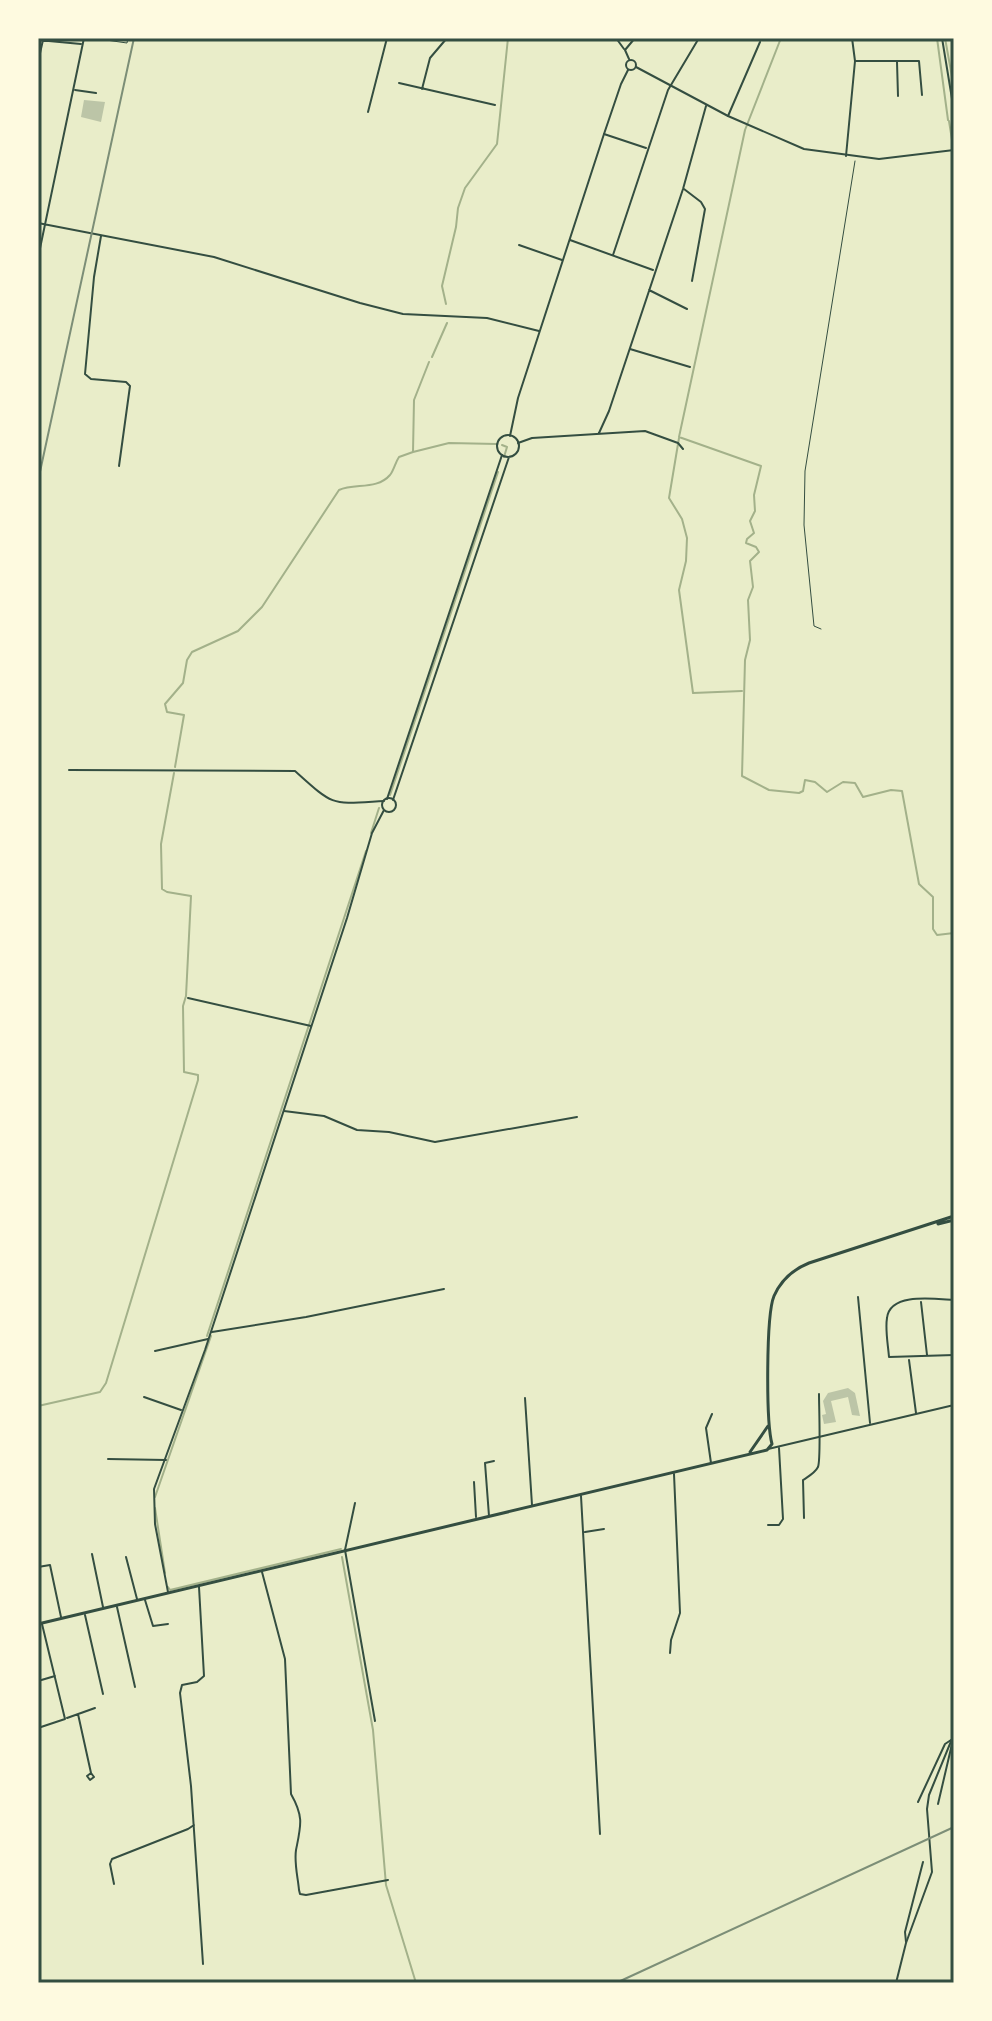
<svg xmlns="http://www.w3.org/2000/svg" width="992" height="2021" viewBox="0 0 992 2021" font-family="'Sofia Sans Condensed',sans-serif">
	<style>
		.lines { fill: none; stroke-linecap: round; stroke-linejoin: round }
		.stream { stroke: #a3b18a; stroke-width: 2 }
		.building { fill: #bcc5a7 }
		.path { stroke: #344e41; stroke-width: 1 }
		.minor { stroke: #344e41; stroke-width: 2 }
		.tertiary { stroke: #344e41; stroke-width: 2 }
		.secondary { stroke: #344e41; stroke-width: 2 }
		.primary { stroke: #344e41; stroke-width: 3 }
		.rail { stroke: #7c8e77; stroke-width: 2 }
		.neatline { fill: none; stroke: #344e41; stroke-width: 3 }
	</style>
	<rect width="100%" height="100%" fill="#e9edc9"/>
	<g class="lines">
		<path class="stream" d="M781,38L745,130L679,437L761,466L754,495L755,511L750,521L754,533L747,539L746,543L756,547L759,552L750,561L753,587L748,600L750,640L745,660L742,776L769,790L799,793L803,791L805,780L815,782L827,792L843,782L855,783L863,797L891,790L902,791L919,884L933,897V929L937,935L954,933
			M937,38L948,120
			M945,38L954,88
			M949,121L953,146
			M446,304L442,286L456,227L458,208L465,188L497,144L508,38
			M432,357L447,323
			M429,362L414,400L413,452L449,443L497,444
			M679,438L669,498L682,519L687,538L686,561L679,590L693,693L742,691
			M502,445L507,447L504,457
			M175,767L184,715L167,712L165,704L183,683L187,660L192,652L238,631L262,607L339,490C355,483 377,490 390,475C394,470 395,463 399,457L413,452
			M390,795L498,472
			M371,833L379,808
			M207,1336L366,851
			M38,1406L100,1392L106,1383L198,1080V1075L184,1072L183,1006L186,996L191,896L167,892L162,889L161,844L174,773
			M155,1497L211,1336
			M155,1508L165,1573
			M342,1557L373,1730L386,1885L416,1983
			M168,1587L170,1590L341,1549"/>
	</g>
	<path class="building" d="M84,100L105,102L101,122L81,117Z
		M848,1388L855,1393L860,1416L852,1415L848,1397L831,1401L836,1422L824,1424L822,1415L826,1414L823,1401L828,1393Z"/>
	<g class="lines">
		<path class="path" d="M92,38L127,43L128,38
			M821,629L814,626L804,525L805,471L855,161"/>
		<path class="minor" d="M38,40L81,44
			M855,61H919L922,95
			M38,62L43,40
			M897,62L898,96
			M399,83L495,105
			M422,89L430,58L447,38
			M75,90L96,93
			M368,112L387,38
			M728,116L760,42
			M604,134L646,148
			M846,156L855,61L852,38
			M684,189L701,202L705,209L692,281
			M101,236L94,277L85,374L91,379L126,382L130,386L119,466
			M570,240L653,270
			M519,245L562,260
			M613,255L668,90L699,38
			M649,290L687,309
			M630,349L690,367
			M599,433L609,411L683,189L706,106
			M518,443L532,438L645,431L678,443L683,449
			M69,770L295,771C335,807 330,804 384,801
			M387,799L502,455
			M188,998L311,1026
			M284,1111L324,1116L357,1130L389,1132L435,1142L577,1117
			M858,1297L870,1423
			M954,1300C935,1299 890,1292 887,1318C885,1330 888,1344 889,1357L954,1355
			M921,1302L927,1355
			M212,1332L306,1317L444,1289
			M155,1351L208,1339
			M909,1360L916,1413
			M144,1397L181,1410
			M525,1398L532,1505
			M108,1459L166,1460
			M711,1463L706,1428L712,1414
			M474,1482L476,1517
			M581,1496L600,1834
			M355,1503L345,1550L375,1721
			M489,1516L485,1463L494,1461
			M804,1518L803,1480C809,1476 815,1473 818,1467C821,1459 819,1407 819,1394
			M768,1525H779L783,1519L779,1448
			M585,1532L604,1529
			M92,1554L103,1607
			M126,1557L137,1599
			M38,1567L50,1565L61,1617
			M262,1572L285,1659L291,1794C304,1817 301,1825 296,1850C294,1863 298,1878 299,1890L300,1894L306,1895L388,1880
			M199,1587L204,1676L197,1682L182,1685L180,1693L191,1786L203,1964
			M145,1600L153,1626L168,1624
			M117,1607L135,1687
			M85,1615L103,1694
			M670,1653L671,1640L680,1613L674,1474
			M38,1681L55,1676
			M78,1714L91,1773
			M67,1718L95,1708
			M38,1728L65,1719L42,1624
			M91,1773L94,1777L90,1780L87,1776Z
			M918,1802L945,1744L951,1740
			M938,1804L952,1744
			M114,1884L110,1864L112,1859L188,1829L194,1825
			M906,1942L905,1932L923,1862"/>
		<path class="tertiary" d="M616,38L624,49
			M942,38L954,111
			M636,67L728,116L804,149L879,159L954,150
			M38,223L214,257L360,303L403,314L487,318L539,331
			M38,258L84,38
			M768,1449L954,1405
			M896,1983L906,1943L932,1872L927,1809L929,1795L954,1734"/>
		<path class="secondary" d="M629,59L625,50L635,38
			M626 65a5 5 0 1 1 10 0a5 5 0 1 1-10 0Z
			M497 446a11 11 0 1 1 22 0a11 11 0 1 1-22 0Z
			M510,436L518,398L604,134L621,84L628,70
			M382 805a7 7 0 1 1 14 0a7 7 0 1 1-14 0Z
			M393,800L509,457
			M168,1592L155,1524L154,1489L205,1350L347,918L372,833L384,810"/>
		<path class="primary" d="M938,1224L954,1220
			M750,1452L768,1426
			M38,1624L767,1450L772,1444C766,1422 766,1315 774,1296C781,1280 794,1269 809,1263L954,1216"/>
		<path class="rail" d="M38,481L134,38
			M616,1983L954,1827"/>
	</g>
	<rect width="992" height="2021" fill="none" stroke="#fefae0" stroke-width="80"/>
	<rect x="40" y="40" width="912" height="1941" class="neatline"/>
</svg>
